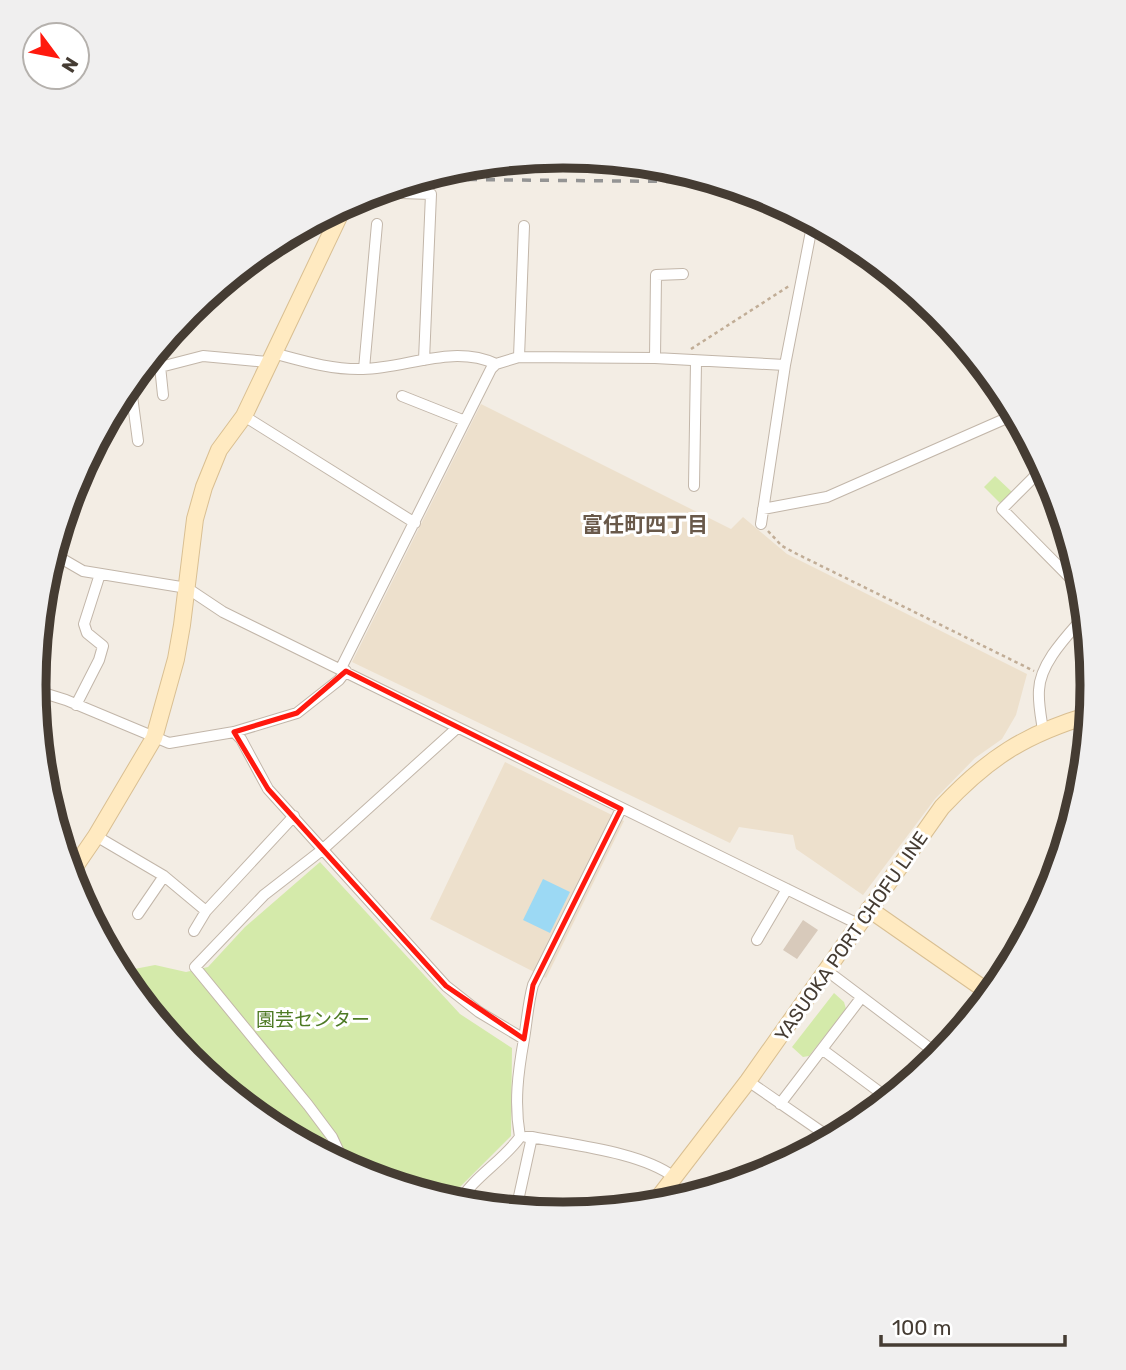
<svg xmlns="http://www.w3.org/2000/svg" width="1126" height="1370" viewBox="0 0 1126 1370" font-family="Rubik,'Noto Sans JP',sans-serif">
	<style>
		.education { fill: #ede0cc }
		.green { fill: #d4eaaa }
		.water { fill: #9cd9f4 }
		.building { fill: #d8cabb }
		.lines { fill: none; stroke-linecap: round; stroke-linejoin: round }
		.street-casing { stroke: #c2b6a9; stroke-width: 12 }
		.secondary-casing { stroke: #d9bf92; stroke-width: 18 }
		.path { stroke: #c1ad96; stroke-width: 2.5; stroke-dasharray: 3.5 3.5; stroke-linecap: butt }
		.street { stroke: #fff; stroke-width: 10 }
		.secondary { stroke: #ffeac1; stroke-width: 16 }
		.rail { stroke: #949494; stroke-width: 3.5; stroke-dasharray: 9 9; stroke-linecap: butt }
		.marked { fill: none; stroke: #ff190e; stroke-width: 5; stroke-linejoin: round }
		.labels { text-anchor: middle; stroke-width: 6; stroke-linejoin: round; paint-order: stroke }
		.street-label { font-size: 19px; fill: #453c33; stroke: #fff }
		.park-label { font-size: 19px; fill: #4d7a24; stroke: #fff }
		.neighbourhood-label { font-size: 21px; font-weight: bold; fill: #69594a; stroke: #fff }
		.rim { fill: none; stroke: #453c33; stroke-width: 9 }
	</style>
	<rect width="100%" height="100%" fill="#f3ede4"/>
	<path class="education" d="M481,404L731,529L743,517L787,554L1027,674L1016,715L1002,739L975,758L935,799L863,895L796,849L793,835L739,827L730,843L352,662Z
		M505,762L624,821L546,978L430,919Z"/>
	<path class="green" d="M995,476L1012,492L1000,503L984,487Z
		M320,862L460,1014L512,1048L511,1136L460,1187L451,1202L360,1174L268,1125L188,1059L119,972L155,965L186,972L208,967L245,927Z
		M834,993L844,1002L846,1009L809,1056L803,1057L792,1047Z"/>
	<path class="water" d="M543,879L570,892L550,933L523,920Z"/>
	<path class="building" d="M803,920L818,930L797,959L783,950Z"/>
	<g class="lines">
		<defs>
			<path id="street" d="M371,192L431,194L424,360
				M273,353C303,361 332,370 363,369C407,368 453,344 496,364
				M519,357L524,226
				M655,358L656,275L683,274
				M160,366L163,395
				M364,369L377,224
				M137,373L203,356L268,362
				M130,381L138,441
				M402,396L465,421
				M244,416L415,523
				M1053,484L1040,471L1002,509L1084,592
				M694,486L696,362
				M763,509L827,497L1016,414
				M761,524L785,365L813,221
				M52,553L83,571L187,588L223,612L858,924
				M341,668L491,369L496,364L519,357L655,358L785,365
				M34,690L66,700L169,743L234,732L297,713L339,680L346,671
				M76,705L99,660L103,646L87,633L84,624L100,574
				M1043,730C1041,717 1038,703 1039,690C1040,662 1069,634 1086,614
				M234,732L241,739L268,789L446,986L479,1012L524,1039
				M96,836L164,876L206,911
				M138,914L164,876
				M194,931L206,911L294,816
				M757,940L787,889
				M826,970L940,1056
				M823,1050L889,1099
				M748,1081L832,1139
				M780,1104L861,998
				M532,1137C572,1145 641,1152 674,1177
				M346,1167L332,1137L308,1105L195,967L264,895L322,850L457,728
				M458,1204C473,1177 502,1162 520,1137C514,1103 518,1072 524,1039C527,1021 528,1003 533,985L621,809
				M516,1210L532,1137H526"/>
			<path id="secondary" d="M70,874L96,836L154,738L176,659L182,625L195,519L204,487L219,450L244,416L345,204
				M869,909L991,994
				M652,1206L748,1081L942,807C988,758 1025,734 1090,715"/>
		</defs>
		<use href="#street" class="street-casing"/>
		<use href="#secondary" class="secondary-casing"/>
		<path class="path" d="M691,349L789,286
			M768,531L782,546L797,554L1034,671"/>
		<use href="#street" class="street"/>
		<use href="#secondary" class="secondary"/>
		<path class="rail" d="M414,179L722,182"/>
	</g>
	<path class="marked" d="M346,671L621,809L533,985L524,1039L446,986L268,789L234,732L297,713Z"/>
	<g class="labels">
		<g class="street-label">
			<text transform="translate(851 936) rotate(-55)" y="7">YASUOKA PORT CHOFU LINE</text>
		</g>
		<g class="park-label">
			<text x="313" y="1026">園芸センター</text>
		</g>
		<g class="neighbourhood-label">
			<text x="645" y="532">富任町四丁目</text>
		</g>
	</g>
	<path d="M0 0H1126V1370H0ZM46 685a517 517 0 1 1 1034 0a517 517 0 1 1-1034 0Z" fill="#f0efef" fill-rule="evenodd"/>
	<path class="rim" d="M46 685a517 517 0 1 1 1034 0a517 517 0 1 1-1034 0Z"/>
	<g transform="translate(56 56) rotate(122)"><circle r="33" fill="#ffffff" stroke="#b5b1ad" stroke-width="2"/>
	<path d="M0-5L12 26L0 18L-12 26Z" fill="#ff190e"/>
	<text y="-10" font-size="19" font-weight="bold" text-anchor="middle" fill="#453c33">N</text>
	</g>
	<path d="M881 1335v10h184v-10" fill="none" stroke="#453c33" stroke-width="3.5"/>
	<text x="892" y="1335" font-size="21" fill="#453c33" stroke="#ffffff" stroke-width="5" paint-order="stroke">100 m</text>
</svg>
